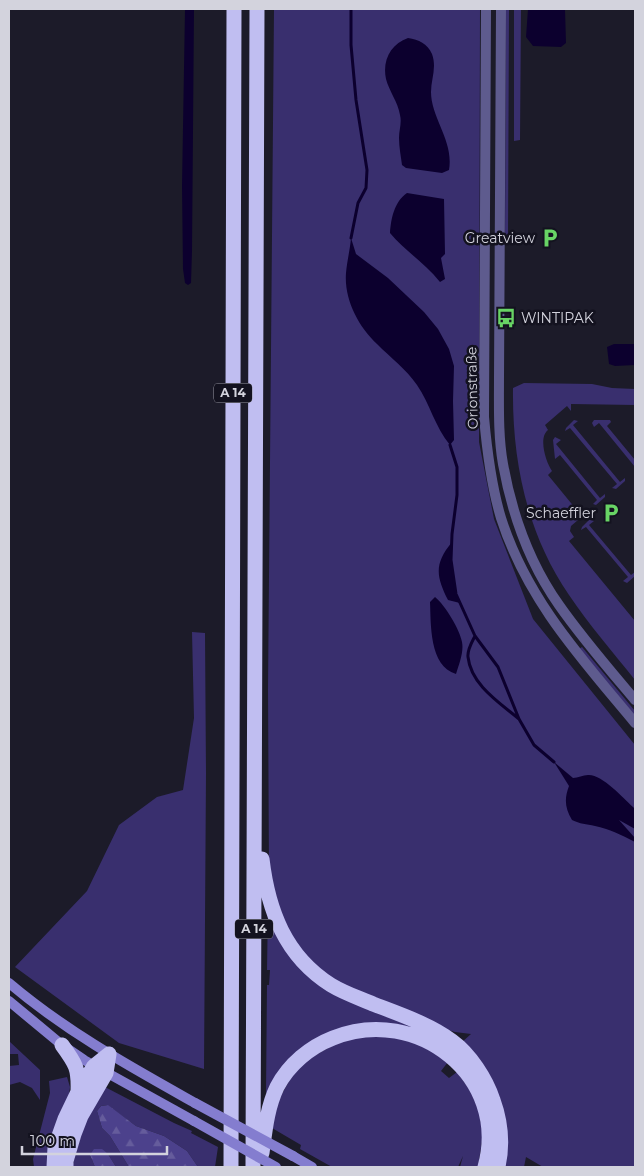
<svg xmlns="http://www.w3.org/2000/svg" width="644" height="1176" viewBox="0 0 644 1176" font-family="Montserrat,sans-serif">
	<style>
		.green { fill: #392f6e }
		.forest { fill: url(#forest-firs) }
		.water { fill: #0c002e }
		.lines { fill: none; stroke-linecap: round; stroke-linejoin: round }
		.stream { stroke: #0c002e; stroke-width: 3 }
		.tertiary { stroke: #5e5b8e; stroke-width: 10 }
		.secondary { stroke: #847dcf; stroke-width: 10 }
		.motorway { stroke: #c0bef1; stroke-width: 15 }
		.secondary-bridge { stroke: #847dcf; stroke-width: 10 }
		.labels { text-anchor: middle; stroke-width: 5; stroke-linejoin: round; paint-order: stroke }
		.shield { fill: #13121f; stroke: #9999a4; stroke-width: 1 }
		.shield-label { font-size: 12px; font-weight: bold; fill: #d3d3dd }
		.poi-label { font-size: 14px; fill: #d3d3dd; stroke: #13121f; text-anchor: end }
		.street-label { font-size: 14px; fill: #d3d3dd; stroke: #13121f }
	</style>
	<defs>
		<pattern id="forest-firs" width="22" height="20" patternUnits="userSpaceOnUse" patternTransform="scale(1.25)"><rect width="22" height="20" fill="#4c418c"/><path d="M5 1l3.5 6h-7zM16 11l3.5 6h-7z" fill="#655c9c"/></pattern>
	</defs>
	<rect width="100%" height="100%" fill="#1c1b29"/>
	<path class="green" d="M274,9H480L479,442L494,519L533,619L635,745V1167H543L526,1157L524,1167H500L461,1043L471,1034L455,1032L438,1027L336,981L314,966L283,926L269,872L268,689Z
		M506,9H509L508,236L507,241L505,237Z
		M514,9H521L520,140L514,141Z
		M524,383L592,384L612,388L635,389V405L571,404V411L567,406L545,425L548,430C538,438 546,462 552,471L548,475L580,514L585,510L586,511L585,514L571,526L570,531L574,537L569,541L635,621V680C613,652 589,625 569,595C527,534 512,461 513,388Z
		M574,420L578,421L573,425L620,482L625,478V481L616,489L612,488L617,484L570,428L565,431L566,428Z
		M594,420H610L611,422L607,426L635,460V467L599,423L594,427L592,423Z
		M555,437L561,440L556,444L600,498L605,494V497L596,505L593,504L597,500L560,455L555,459L553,440Z
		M590,519L594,521L589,525L631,575L635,572V576L627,583L623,581L628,577L586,527L581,530L582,527Z
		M192,632L205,633L206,773L204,1069L119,1043L15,967L87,891L119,825L157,797L183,790L194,718Z
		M582,647L635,711V717L579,649Z
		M268,907L298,960L419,1028L416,1030L349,1027L266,1093L267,985H269L270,970H267Z
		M353,1034L412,1039L448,1062L441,1071L449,1078L457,1072L477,1100L483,1135L478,1167H460L463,1156L458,1167H332L300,1149L301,1145L272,1128L273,1110L298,1065Z
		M9,1041L40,1070V1100L32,1088L20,1082L9,1085V1066L19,1065L18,1054H9Z
		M67,1077L70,1087L69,1095L50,1167H34L33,1159L50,1093L49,1081Z
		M105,1087L174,1123L192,1131L191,1133L218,1147L215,1167H198L187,1151L164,1136L136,1126L107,1105L101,1106L97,1111L102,1128L110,1136L129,1167H116L108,1154L90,1155L95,1167H72L86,1118Z"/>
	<path class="forest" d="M108,1105L136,1126L164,1136L187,1151L198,1167H129L110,1136L102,1128L97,1111L101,1106Z
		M94,1149H102L108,1154L116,1167H95L90,1155Z"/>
	<path class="water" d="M185,9H194L192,251L191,283L188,285L185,283L183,269L182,186Z
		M528,9H565L566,43L561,47L533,46L526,37Z
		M408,38C419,40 427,43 432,54C437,68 431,79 431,92C431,118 454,141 449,170L442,173L406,168L402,165C401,157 399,147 399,138C399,130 402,123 400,115C398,102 389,91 386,79C382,60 391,44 408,38Z
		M407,193L444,199L445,254L441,258L445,279L440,282C425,263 405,251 390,233C391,219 394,202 407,193Z
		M351,238L356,254L388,278L424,312L438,329L449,349L454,366L453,401L454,440L450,445C435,427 430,404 417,385C406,369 391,358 377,344C358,326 344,299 346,273C347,261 350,250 351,238Z
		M614,344H635V365L615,366L609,364L607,347Z
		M452,542C451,562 452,584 460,603L448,600C436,576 434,564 452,542Z
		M435,597C445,605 460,630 462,642C464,652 459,664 456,674C429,666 431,624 430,602Z
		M554,762L573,778C578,778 583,775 588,775C602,774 623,798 633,807L635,809V829L619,820L635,838V842C622,835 609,829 595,826C586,824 580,824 572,820C565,808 564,799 569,786Z"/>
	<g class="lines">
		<path class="stream" d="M351,238L358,203L366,188L367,170L356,100L351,45V9
			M450,445L457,467V495L452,534L451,560L456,594L475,636L498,667L519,719L534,745L554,762
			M475,636C472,642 467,650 468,657C471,685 500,703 519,719"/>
		<path class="tertiary" d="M486,9L484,417C487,451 491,485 501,518C527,600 582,659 635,723
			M501,9L499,377C499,406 498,436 503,464C512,514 530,564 559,605C582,638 609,669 635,700"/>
		<path class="secondary" d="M9,983C67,1032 129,1066 195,1103
			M9,1001L62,1045L84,1060L194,1121
			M293,1156L312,1167"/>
		<path class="motorway" d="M262,859C268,910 285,956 331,985C344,993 359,998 373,1004C399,1014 429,1024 452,1041C470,1054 486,1079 493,1100C501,1122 503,1144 498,1167
			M62,1045C76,1064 79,1069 78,1092
			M262,1153C265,1131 267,1108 277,1087C289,1064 310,1047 333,1038C417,1004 510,1077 485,1167
			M54,1167L55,1147L65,1119L77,1094L94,1066L109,1054
			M66,1167V1161L74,1134L81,1116L106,1073L109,1054
			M231,1167L234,9
			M253,1167L257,9"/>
		<path class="secondary-bridge" d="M195,1103L293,1156
			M194,1121L276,1167"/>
	</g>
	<defs>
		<symbol id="parking-bare" viewBox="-9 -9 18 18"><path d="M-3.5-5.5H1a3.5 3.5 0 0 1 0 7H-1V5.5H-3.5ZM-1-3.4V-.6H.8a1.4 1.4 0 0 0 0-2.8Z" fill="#68d465" stroke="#13121f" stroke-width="2.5" paint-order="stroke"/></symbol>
		<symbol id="bus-bare" viewBox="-9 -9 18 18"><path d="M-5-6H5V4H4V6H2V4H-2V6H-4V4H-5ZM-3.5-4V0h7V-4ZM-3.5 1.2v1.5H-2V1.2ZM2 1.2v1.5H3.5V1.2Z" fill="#68d465" stroke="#13121f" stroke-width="2.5" paint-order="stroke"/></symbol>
	</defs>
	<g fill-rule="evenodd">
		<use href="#parking-bare" x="536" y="224" width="28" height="28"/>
		<use href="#bus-bare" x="492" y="304" width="28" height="28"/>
		<use href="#parking-bare" x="597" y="499" width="28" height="28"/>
	</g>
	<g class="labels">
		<g class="shield">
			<rect x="214" y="383.5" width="38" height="19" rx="4"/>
			<rect x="235" y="919.5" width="38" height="19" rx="4"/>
		</g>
		<g class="shield-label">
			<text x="233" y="397">A 14</text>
			<text x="254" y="933">A 14</text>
		</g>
		<g class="poi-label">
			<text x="535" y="243">Greatview</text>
			<text x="521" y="323" text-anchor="start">WINTIPAK</text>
			<text x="596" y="518">Schaeffler</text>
		</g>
		<g class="street-label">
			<text transform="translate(472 388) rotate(-91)" y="5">Orionstraße</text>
		</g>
	</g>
	<rect width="644" height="1176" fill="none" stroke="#d3d3dd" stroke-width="20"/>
	<path d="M22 1146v8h145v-8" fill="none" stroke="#d3d3dd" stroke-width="2.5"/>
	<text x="30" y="1146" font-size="15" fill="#d3d3dd" stroke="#13121f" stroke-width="4" paint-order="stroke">100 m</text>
</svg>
